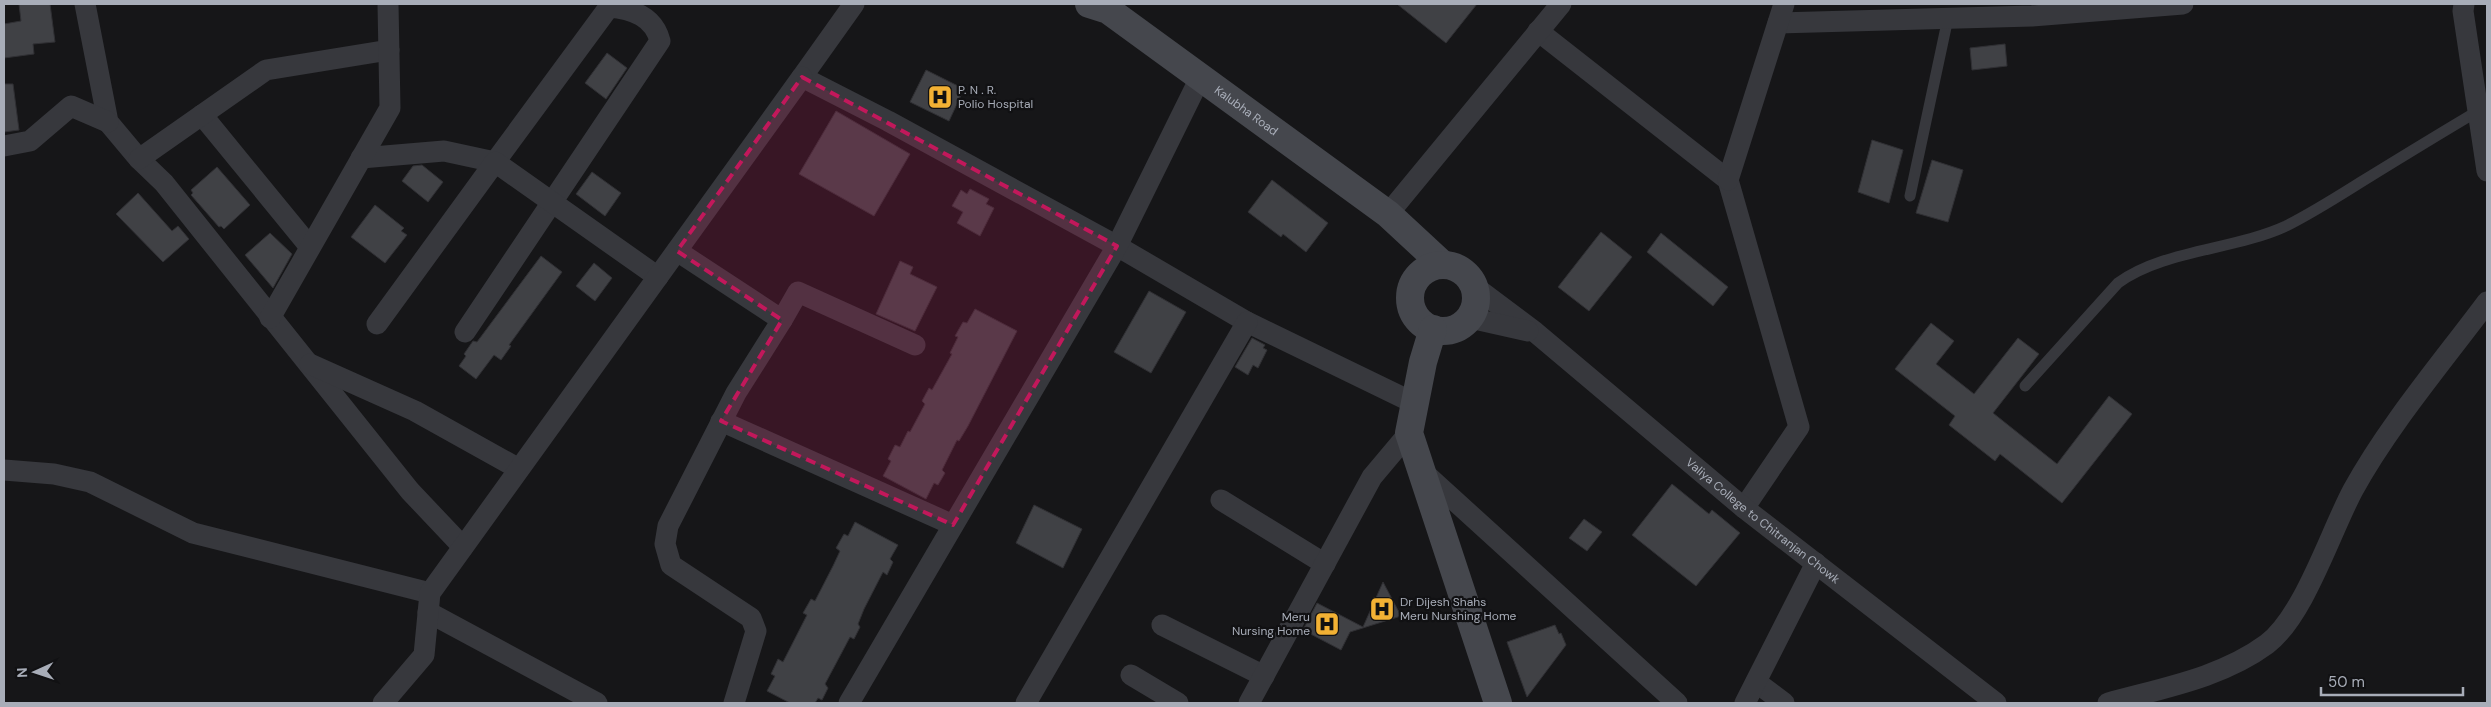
<svg xmlns="http://www.w3.org/2000/svg" width="2491" height="707" viewBox="0 0 2491 707" font-family="'DM Sans',sans-serif">
	<style>
		.building { fill: #404145; stroke: #303034 }
		.lines { fill: none; stroke-linecap: round; stroke-linejoin: round }
		.lane { stroke: #37383d; stroke-width: 11 }
		.street { stroke: #37383d; stroke-width: 21 }
		.secondary { stroke: #45474d; stroke-width: 28 }
		.marked { fill: #c2185b; fill-opacity: 0.2; stroke: #c2185b; stroke-width: 4; stroke-dasharray: 10 6; stroke-linejoin: round }
		.labels { text-anchor: middle; stroke-width: 4.5; stroke-linejoin: round; paint-order: stroke }
		.poi-label { font-size: 12px; fill: #a8adb8; stroke: #111113; text-anchor: start }
		.street-label { font-size: 12px; fill: #a8adb8; stroke: #111113 }
	</style>
	<rect width="100%" height="100%" fill="#161618"/>
	<path class="building" d="M19,4H50L55,42L33,44L34,54L4,58V24L21,21Z
		M1397,4H1477L1446,43Z
		M2005,44L2007,66L1972,70L1970,48Z
		M607,53L627,68L606,99L585,83Z
		M926,70L964,89L949,121L910,102Z
		M4,84H13L19,130L4,132Z
		M836,111L910,154L874,216L799,174Z
		M1872,140L1903,150L1889,203L1858,192Z
		M1932,160L1963,170L1948,222L1916,213Z
		M422,165L443,182L428,202L402,181L413,166Z
		M217,167L250,205L224,229L221,226L219,227L191,195L193,193L191,190Z
		M592,172L621,193L605,216L576,194Z
		M1272,180L1328,223L1306,252L1283,234L1281,237L1248,212Z
		M970,189L989,199L986,204L994,208L980,236L957,223L963,212L952,206L961,190L967,194Z
		M138,193L172,231L178,226L189,239L163,262L116,214Z
		M375,205L404,228L401,231L407,235L385,263L351,237Z
		M1601,232L1632,257L1589,311L1558,287Z
		M270,233L292,254L273,288L245,255Z
		M1661,233L1728,287L1713,306L1647,252Z
		M541,256L562,272L509,345L511,346L501,360L494,355L476,379L459,366L466,356L464,354L473,341L477,342Z
		M900,261L913,267L910,274L937,287L915,331L876,314Z
		M594,263L612,278L595,301L576,286Z
		M1149,291L1186,312L1151,373L1114,352Z
		M975,309L1017,331L968,426L959,441L957,440L942,470L945,473L938,485L934,483L926,499L883,476L891,461L888,459L895,445L900,447L908,431L910,432L925,404L922,401L929,388L932,390L952,354L950,353L958,337L955,336L963,322L967,323Z
		M1931,323L1954,341L1936,364L1974,394L2018,338L2039,354L1993,413L2057,464L2109,396L2132,414L2062,503L2000,454L1995,461L1949,425L1955,416L1895,369Z
		M1252,338L1265,345L1263,348L1267,350L1258,368L1253,365L1248,375L1235,367Z
		M1672,484L1709,514L1712,510L1740,533L1696,586L1632,535Z
		M1034,505L1082,529L1063,568L1016,543Z
		M1584,519L1602,532L1587,551L1569,538Z
		M855,522L898,545L890,559L893,562L887,575L883,572L864,609L858,624L860,627L854,639L850,637L841,654L825,684L828,688L822,700L818,698L815,703H790L767,691L775,676L771,674L778,659L783,662L807,615L803,613L811,599L815,601L833,566L840,551L836,548L844,534L848,536Z
		M1383,582L1401,616L1350,632L1341,650L1303,630L1317,603L1363,627Z
		M1555,625L1559,634L1561,633L1566,645L1527,697L1507,642Z"/>
	<g class="lines">
		<path class="lane" d="M1910,196L1948,18
			M2025,386L2118,283C2163,250 2234,250 2286,226C2312,213 2337,197 2361,182C2400,158 2439,134 2478,111"/>
		<g class="street">
			<path d="M85,4L108,122L139,159L164,183L410,491L463,547"/>
			<path d="M854,4L802,77L888,121L1117,246L1247,322L1414,403"/>
			<path d="M2464,4L2463,11L2487,171"/>
			<path d="M1778,23L2032,16L2183,4"/>
			<path d="M1538,31L1728,180L1799,427L1744,508"/>
			<path d="M202,115L310,247"/>
			<path d="M4,146L30,141L71,106L108,122"/>
			<path d="M361,158L444,151L495,162L609,7C633,9 654,17 660,41L465,332"/>
			<path d="M139,159L266,70L389,50"/>
			<path d="M1728,180L1784,4"/>
			<path d="M1388,214L1561,4"/>
			<path d="M677,251L782,320L798,292L915,345"/>
			<path id="s1" d="M1475,287L1535,332L1744,508L1996,703"/>
			<path d="M270,318L390,108L388,4"/>
			<path d="M1470,318L1528,331"/>
			<path d="M377,324L495,162L658,277"/>
			<path d="M310,364L415,411L519,469"/>
			<path d="M721,421L953,525"/>
			<path d="M4,470L54,474L90,482L193,533L430,593"/>
			<path d="M1421,470L1677,703"/>
			<path d="M1221,500L1325,564"/>
			<path d="M428,612L597,703"/>
			<path d="M1162,625L1264,676"/>
			<path d="M1131,675L1178,703"/>
			<path d="M1756,682L1784,703"/>
			<path d="M383,703L424,655L430,593L802,77"/>
			<path d="M734,703L756,631L751,618L671,565L665,544L668,526L736,393L782,320"/>
			<path d="M849,703L1117,246L1200,78"/>
			<path d="M1026,703L1247,322"/>
			<path d="M1249,703L1372,477L1409,433"/>
			<path d="M1745,703L1816,563"/>
			<path d="M2108,703C2162,688 2221,678 2267,644C2304,616 2330,533 2353,490C2388,426 2443,361 2487,302"/>
		</g>
		<g class="secondary">
			<path id="s2" d="M1089,4L1108,10L1388,214L1442,264"/>
			<circle cx="1443" cy="298" r="33"/>
			<path d="M1433,329L1423,362L1409,433L1498,703"/>
		</g>
	</g>
	<path class="marked" d="M802,77L1117,246L953,525L721,421L782,320L677,251Z"/>
	<defs>
		<symbol id="hospital-square" viewBox="-11 -11 22 22"><rect x="-9" y="-9" width="18" height="18" rx="4" fill="#f2b134" stroke="#111113"/><path d="M-5-5h3v3.5h4V-5h3V5h-3V1.5h-4V5h-3Z" fill="#111"/></symbol>
	</defs>
	<g fill-rule="evenodd">
		<use href="#hospital-square" x="926" y="83" width="28" height="28"/>
		<use href="#hospital-square" x="1368" y="595" width="28" height="28"/>
		<use href="#hospital-square" x="1313" y="610" width="28" height="28"/>
	</g>
	<g class="labels">
		<g class="poi-label">
			<text x="958" y="94">P. N . R.<tspan x="958" dy="14">Polio Hospital</tspan></text>
			<text x="1400" y="606">Dr Dijesh Shahs<tspan x="1400" dy="14">Meru Nurshing Home</tspan></text>
			<text x="1310" y="621" text-anchor="end">Meru<tspan x="1310" dy="14">Nursing Home</tspan></text>
		</g>
		<g class="street-label">
			<text dy="4" stroke="none"><textPath href="#s2" startOffset="191">Kalubha Road</textPath></text>
			<text dy="4" stroke="none"><textPath href="#s1" startOffset="371">Valiya College to Chitranjan Chowk</textPath></text>
		</g>
	</g>
	<rect width="2491" height="707" fill="none" stroke="#a8adb8" stroke-width="10"/>
	<g transform="translate(35 672) rotate(267)" stroke="#111113" stroke-width="4" paint-order="stroke">
	<path d="M0-4L9 19L0 12L-9 19Z" fill="#a8adb8"/>
	<text y="-8" font-size="14" font-weight="bold" text-anchor="middle" fill="#a8adb8">N</text>
	</g>
	<path d="M2321 687v8h142v-8" fill="none" stroke="#a8adb8" stroke-width="2.5"/>
	<text x="2328" y="687" font-size="15" fill="#a8adb8" stroke="#111113" stroke-width="4" paint-order="stroke">50 m</text>
</svg>
